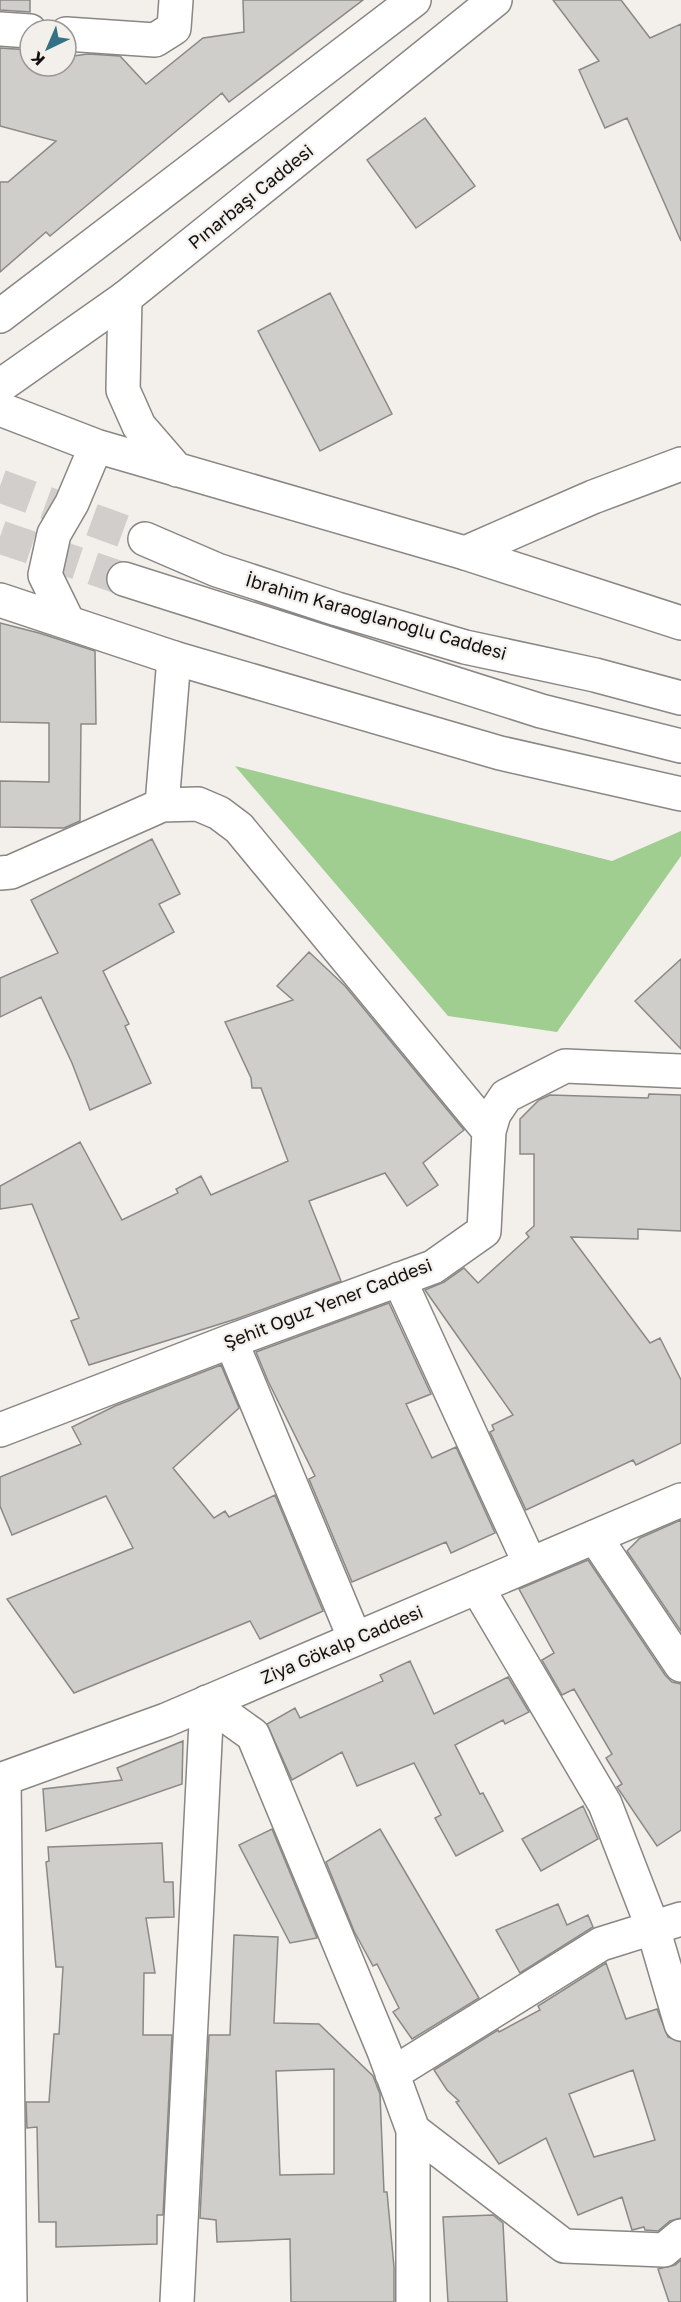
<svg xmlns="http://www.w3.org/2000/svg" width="681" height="2302" viewBox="0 0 681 2302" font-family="'Golos Text',sans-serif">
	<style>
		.green { fill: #a0cd90 }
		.building { fill: #d0ceca; stroke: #8b8985; stroke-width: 1.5; fill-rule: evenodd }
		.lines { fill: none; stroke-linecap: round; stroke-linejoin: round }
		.highway-tunnel { stroke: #d1cecb; stroke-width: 33; stroke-dasharray: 33 16; stroke-linecap: butt }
		.street-casing { stroke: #898683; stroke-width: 36 }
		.secondary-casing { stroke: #898683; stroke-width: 36 }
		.highway-casing { stroke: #898683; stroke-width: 36 }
		.street { stroke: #fff; stroke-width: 33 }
		.secondary { stroke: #fff; stroke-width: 33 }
		.highway { stroke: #fff; stroke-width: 33 }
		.labels { text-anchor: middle; stroke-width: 4.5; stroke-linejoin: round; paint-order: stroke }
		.street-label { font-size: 18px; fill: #11100f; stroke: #f3f0ec }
	</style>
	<rect width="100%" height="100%" fill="#f3f0ec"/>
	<path class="green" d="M235,766L612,861L681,831V856L557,1032L448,1016Z"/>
	<path class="building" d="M0,0H30V12L0,10Z
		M243,0H363L229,102L222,93L50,236L46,232L0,272V182H8L56,141L0,126V48L30,50V66H66V57L88,54L120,56L146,84L203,38L244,32Z
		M553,0H621L650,38L681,24V241L627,118L605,128L579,70L599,61Z
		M425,118L475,186L416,228L367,160Z
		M330,293L392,414L320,451L258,331Z
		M0,623L39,633L95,651L96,724H81L80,821L64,828L0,827V781L49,782V723L0,722Z
		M152,839L180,894L159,904L174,932L103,971L129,1024L125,1026L151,1083L90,1110L72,1063L41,997L0,1017V978L58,953L31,900Z
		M309,952L345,986L464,1130L423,1163L438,1185L407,1206L385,1173L309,1201L341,1281L236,1319L89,1365L71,1321L79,1318L32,1204L0,1209V1186L80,1142L122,1220L178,1193L176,1189L201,1176L211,1195L288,1161L261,1088H252L251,1078L225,1022L293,1000L277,986Z
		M681,959V1049L635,1001Z
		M649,1094L681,1095V1231L638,1229V1239L571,1237L650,1343L660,1338L681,1380V1443L636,1465L633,1460L526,1510L490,1432L494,1430L492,1425L513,1415L425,1290L444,1282L464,1268L478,1283L529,1237L526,1233L534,1226V1154H520V1119L539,1100L550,1095L648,1098Z
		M389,1303L431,1394L406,1404L432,1458L456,1447L495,1533L451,1553L446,1542L352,1582L309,1479L315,1476L268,1381L256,1352Z
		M221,1365L239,1408L173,1468L214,1518L225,1511L229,1517L275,1495L323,1611L260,1639L250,1621L74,1693L7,1599L133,1548L106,1496L12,1535L0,1506V1477L81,1444L72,1427L115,1406Z
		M681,1520V1631L627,1551L640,1538Z
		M588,1560L665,1675L672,1682L681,1684V1830L657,1846L617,1787L622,1784L606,1758L612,1754L574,1689L562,1695L542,1660L554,1653L519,1589Z
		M410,1661L434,1714L508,1677L529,1712L505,1724L503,1720L455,1745L480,1794L483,1793L503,1831L456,1856L435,1818L441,1815L414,1763L357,1786L342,1752L292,1780L267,1724L295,1708L300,1718L383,1681L380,1675Z
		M183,1741L182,1784L46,1831L43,1789L122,1780L117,1768Z
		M583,1806L598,1839L541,1871L522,1839Z
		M272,1829L317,1938L290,1943L239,1845Z
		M380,1829L479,1998L412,2039L393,2012L399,2008L377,1964L373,1966L354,1931L326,1862Z
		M162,1843L164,1882H173L174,1917L146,1918L155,1973H144L143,2035H172L163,2215H157V2244L56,2247V2222H39L37,2127L27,2128L26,2102H49L54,2034H59L63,1967H56L46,1862L49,1861L48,1847Z
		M558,1904L567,1925L588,1915L593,1927L520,1973L496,1930Z
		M234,1935L278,1937L274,2023L319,2024L373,2076L380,2094L384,2192H387L394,2267V2302H291L290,2239L217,2242L216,2220L200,2218L209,2035H230ZM334,2069V2174L280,2175L276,2071Z
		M606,1963L626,2019L657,2009L668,2037L681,2042V2218L670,2221L658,2231L645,2230L644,2227L632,2230L622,2197L578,2215L546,2138L499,2164L456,2102L459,2101L447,2090L434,2070L498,2030L499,2032L540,2010L538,2006ZM633,2070L655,2140L594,2157L569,2094Z
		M493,2215L503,2223L507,2302H448L443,2217Z
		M681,2260V2302H669L658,2269L675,2265Z"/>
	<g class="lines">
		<path class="highway-tunnel" d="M0,486L145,539
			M0,537L124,579"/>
		<defs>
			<path id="street" d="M0,29L30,31
				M66,34L155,40L174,28L176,0
				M162,805L174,658
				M0,873L11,872L162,805L198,804L219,813L239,828L489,1131
				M399,1279L530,1564
				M231,1341L355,1639
				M0,1430L231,1341L433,1267L484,1231L489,1131L494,1114L506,1096L565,1066L681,1071
				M595,1537L681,1665
				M477,1587L605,1804L653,1928L681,2024
				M207,1702L253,1735L384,2051L413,2130V2302
				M4,1779L10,2302
				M392,2074L601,1944L681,1919
				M413,2130L564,2246L664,2250L681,2236
				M177,2302L207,1702"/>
			<path id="secondary" d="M0,316L414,0
				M0,386L125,298L495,0
				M465,553L593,497L681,464
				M0,1780L166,1720L681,1500"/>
			<path id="highway" d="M125,298L123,390L139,426L177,470
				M0,409L96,446L465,553L681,623
				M145,539L217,570L337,609L465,647L595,675L681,698
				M124,579L541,711L681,746
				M0,600L174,658L500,753L681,794
				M68,622L45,575L54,534L72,503L96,446"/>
		</defs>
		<use href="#street" class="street-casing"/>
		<use href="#secondary" class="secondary-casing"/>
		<use href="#highway" class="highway-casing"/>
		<use href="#street" class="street"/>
		<use href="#secondary" class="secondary"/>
		<use href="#highway" class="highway"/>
	</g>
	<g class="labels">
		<g class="street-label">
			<text transform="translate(251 197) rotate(-39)" y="6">Pınarbaşı Caddesi</text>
			<text transform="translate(376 617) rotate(16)" y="6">İbrahim Karaoğlanoğlu Caddesi</text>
			<text transform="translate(328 1304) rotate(-21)" y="6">Şehit Oğuz Yener Caddesi</text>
			<text transform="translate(342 1645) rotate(-23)" y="6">Ziya Gökalp Caddesi</text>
		</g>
	</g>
	<g transform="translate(48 48) rotate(224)"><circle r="28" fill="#f3f0ec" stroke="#999694" stroke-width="1.5"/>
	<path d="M0-4.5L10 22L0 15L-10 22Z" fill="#327186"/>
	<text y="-9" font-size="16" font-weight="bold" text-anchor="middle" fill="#11100f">K</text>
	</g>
</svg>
